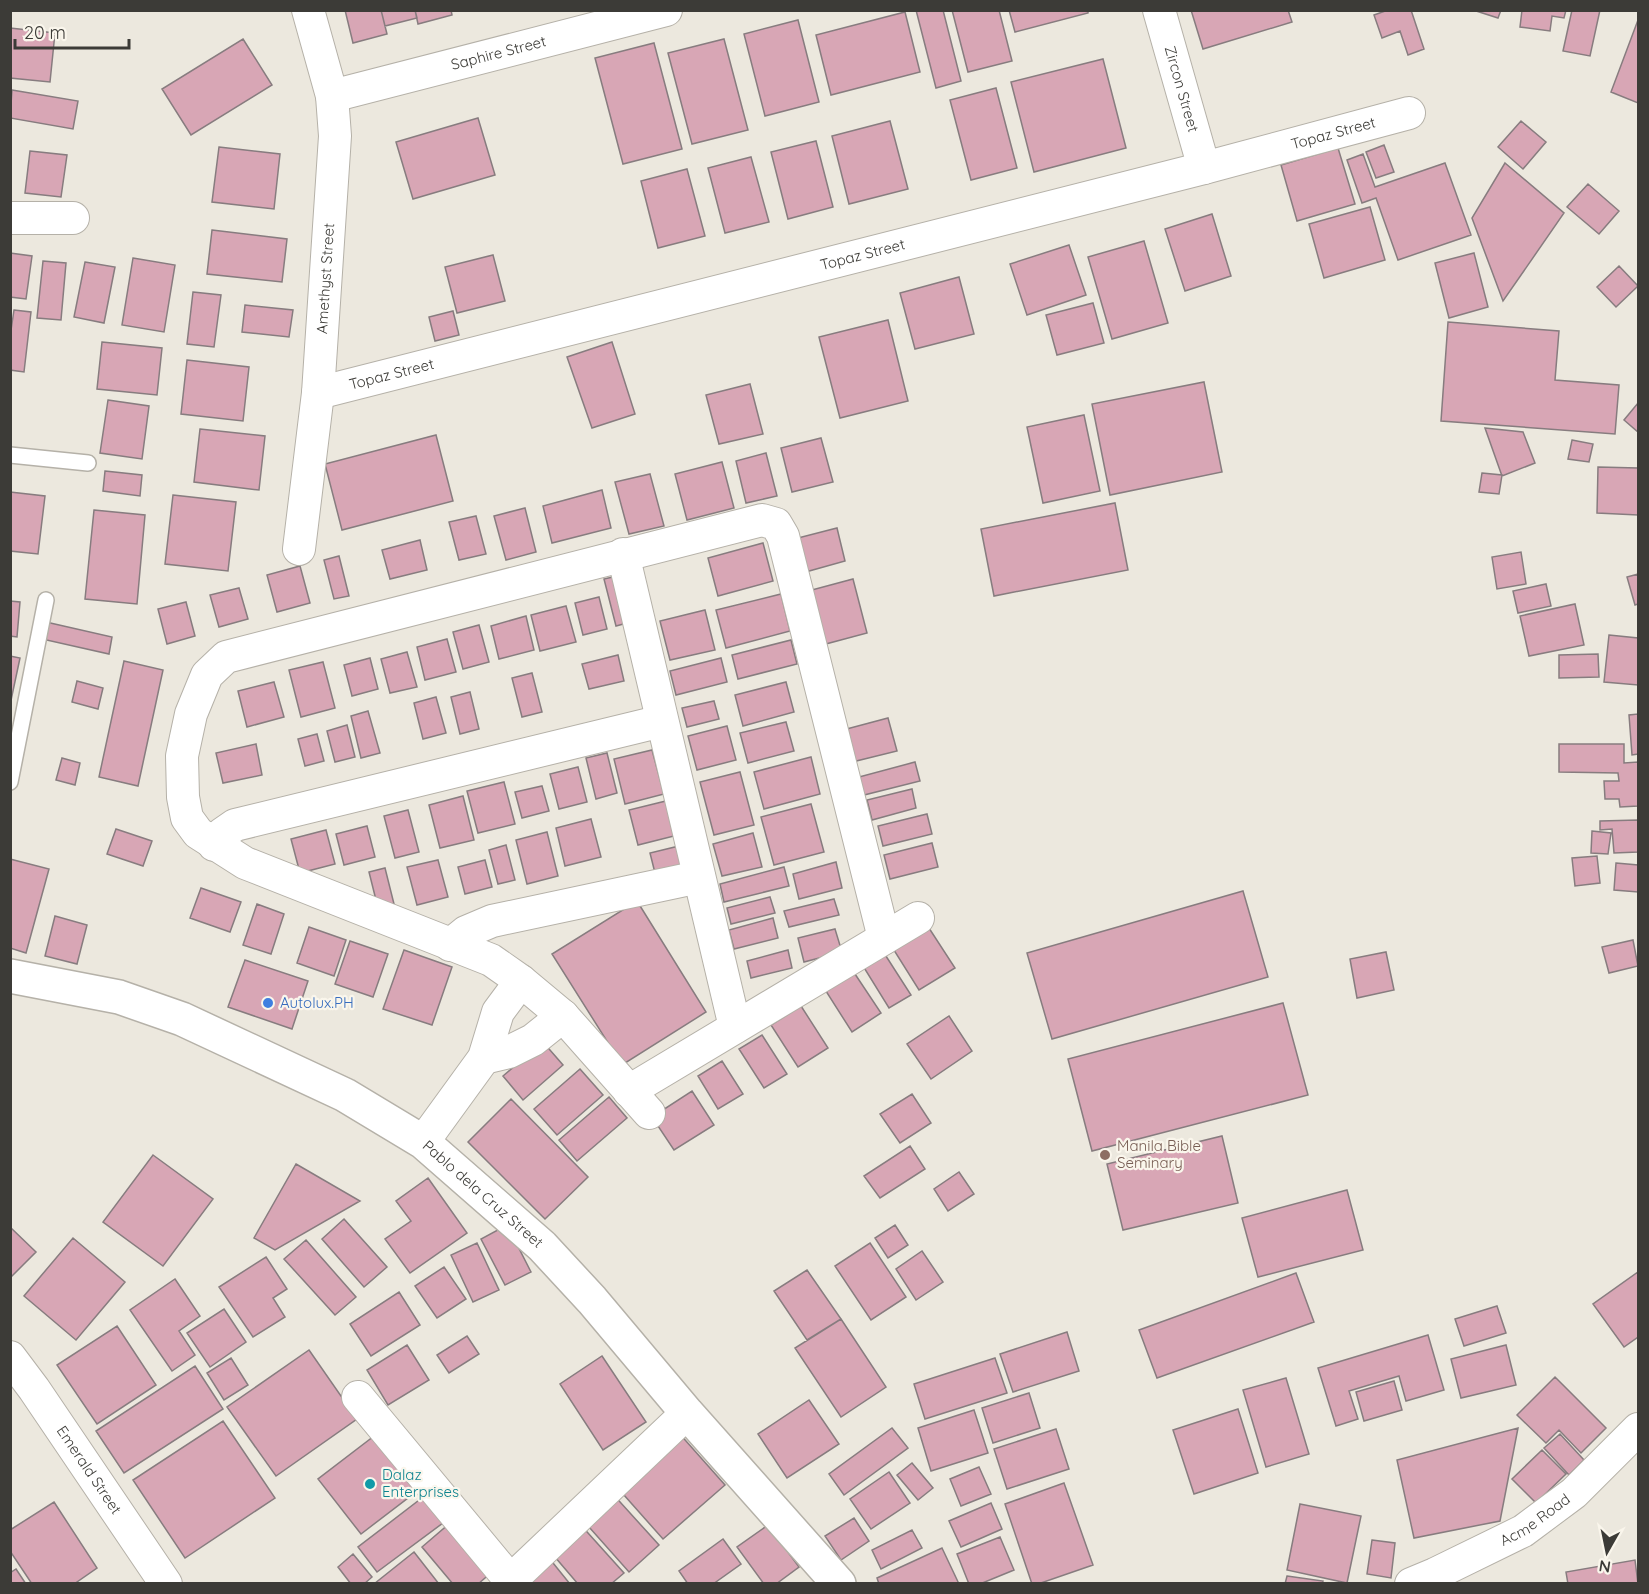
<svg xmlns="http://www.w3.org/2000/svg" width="1649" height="1594" viewBox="0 0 1649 1594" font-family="Quicksand,sans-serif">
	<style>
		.building { fill: #d8a6b5; stroke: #877c7f; stroke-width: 1.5 }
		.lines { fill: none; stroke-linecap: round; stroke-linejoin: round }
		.service-casing { stroke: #b5b1a8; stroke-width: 18 }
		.minor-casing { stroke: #b5b1a8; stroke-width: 34 }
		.tertiary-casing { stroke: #b5b1a8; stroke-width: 36 }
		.service { stroke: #fff; stroke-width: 15 }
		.minor { stroke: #fff; stroke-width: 32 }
		.tertiary { stroke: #fff; stroke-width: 33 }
		.shop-dot { fill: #3f7fe0; stroke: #faf6ec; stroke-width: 2 }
		.education-dot { fill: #8d6e63; stroke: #faf6ec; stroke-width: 2 }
		.culture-dot { fill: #0f9aa8; stroke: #faf6ec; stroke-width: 2 }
		.labels { text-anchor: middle; stroke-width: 4.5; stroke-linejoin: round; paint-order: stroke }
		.street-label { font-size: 15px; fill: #3c3b37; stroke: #faf6ec }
		.shop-label { font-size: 15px; fill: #366cbe; stroke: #faf6ec; text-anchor: start }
		.education-label { font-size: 15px; fill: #785e54; stroke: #faf6ec; text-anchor: start }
		.culture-label { font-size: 15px; fill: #0d838f; stroke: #faf6ec; text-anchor: start }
	</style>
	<rect width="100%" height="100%" fill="#ece8de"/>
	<path class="building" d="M345,10H381L387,34L353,43Z
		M381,10H415L417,18L385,26Z
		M415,10H451L452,15L418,24Z
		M916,10H943L961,81L936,88Z
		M952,10H999L1012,61L968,72Z
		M1009,10H1088V13L1015,32Z
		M1191,10H1288L1292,22L1203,49Z
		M1388,10H1411L1424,49L1408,55L1400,31L1382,38L1374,15Z
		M1473,10H1501L1498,18Z
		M1522,10H1566L1564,18L1552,16L1550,31L1520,27Z
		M1572,10H1600L1590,56L1563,51Z
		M905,12L920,72L831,95L816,35Z
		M798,20L819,102L765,116L744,34Z
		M1638,20V103L1611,92Z
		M10,28L55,33L50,82L10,78Z
		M243,39L272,85L191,135L162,89Z
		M724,39L748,130L692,144L668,53Z
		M654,43L682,149L623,164L595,58Z
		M1103,59L1126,148L1034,172L1011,82Z
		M996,88L1017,168L971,180L950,100Z
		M12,90L78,101L73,129L10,118Z
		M478,118L495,175L413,199L396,142Z
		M890,121L908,189L849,204L832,136Z
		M1521,121L1546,142L1523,169L1498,147Z
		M816,141L833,207L788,219L771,152Z
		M1384,145L1394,172L1376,178L1366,152Z
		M219,147L280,154L274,209L212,202Z
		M1338,148L1355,204L1297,221L1281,165Z
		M30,151L67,155L61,197L25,193Z
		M1363,154L1375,187L1445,163L1471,235L1398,260L1376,198L1362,203L1347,160Z
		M751,157L769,222L725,233L708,168Z
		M1505,163L1564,213L1503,301L1472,218Z
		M687,169L705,236L658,248L641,181Z
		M1588,184L1619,211L1599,234L1567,207Z
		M1370,207L1385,260L1324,278L1309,224Z
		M1212,214L1231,276L1185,291L1165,229Z
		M212,230L287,239L282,282L207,274Z
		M1144,241L1168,323L1112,339L1088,257Z
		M1069,245L1086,295L1027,315L1010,264Z
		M10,253L32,256L26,299L10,297Z
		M1474,253L1488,307L1449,318L1435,263Z
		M493,255L505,301L457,313L445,267Z
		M133,258L175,265L164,332L122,325Z
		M43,261L66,263L61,320L37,318Z
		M85,262L115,267L104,323L74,317Z
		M1619,266L1638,286L1616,307L1597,287Z
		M959,277L974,334L915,349L900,293Z
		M193,292L221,295L214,347L187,344Z
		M1093,303L1104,343L1057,355L1046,315Z
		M245,305L293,310L289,337L242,332Z
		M14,310L31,312L24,372L10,370V337Z
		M453,311L459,335L435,341L429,317Z
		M888,320L908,401L840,418L819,337Z
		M1448,322L1559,331L1555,380L1619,385L1615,434L1441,421Z
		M102,342L162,348L157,395L97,389Z
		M612,342L635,414L592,428L567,357Z
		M187,360L249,367L243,421L181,414Z
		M1204,382L1222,472L1110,495L1092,404Z
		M750,384L763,434L719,444L706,395Z
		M108,400L149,406L142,459L100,453Z
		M1638,403V432L1624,420Z
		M1084,415L1100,491L1043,503L1027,427Z
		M1485,428L1523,432L1535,463L1502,476Z
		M200,429L265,436L259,490L194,482Z
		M436,435L453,501L342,530L325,464Z
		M821,438L833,482L792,492L781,448Z
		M1572,440L1593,444L1589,462L1568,459Z
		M766,453L777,496L746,503L736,461Z
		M722,462L734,508L687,520L675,474Z
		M1598,467L1638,468V515L1597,513Z
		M105,471L142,475L140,496L103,491Z
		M1482,473L1502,475L1499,494L1479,492Z
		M650,474L664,526L629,534L615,482Z
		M602,490L611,528L552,543L543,506Z
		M10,492L45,496L38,554L10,551Z
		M173,495L236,502L228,571L165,564Z
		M1115,503L1128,570L994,596L981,529Z
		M525,508L536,552L506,560L494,516Z
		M94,510L145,515L137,604L85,599Z
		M476,516L486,554L459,560L449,522Z
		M837,528L845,561L802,573L794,539Z
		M420,540L427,570L390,579L382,550Z
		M763,543L773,581L718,596L708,558Z
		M1521,552L1526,584L1497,589L1492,557Z
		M339,556L349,596L334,599L324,560Z
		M300,566L310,603L277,612L267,575Z
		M626,574L638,620L616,626L604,579Z
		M1638,574V604L1635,605L1627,577Z
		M853,579L867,633L822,645L808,591Z
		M1546,584L1551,606L1518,613L1513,591Z
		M239,588L248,619L219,627L210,595Z
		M781,594L790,631L726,648L716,610Z
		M599,597L607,629L583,635L575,603Z
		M10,601L20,602L17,637L10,636Z
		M186,602L195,636L167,644L158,609Z
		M1575,604L1584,645L1529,656L1520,616Z
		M566,606L576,642L540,651L531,615Z
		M705,610L715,650L670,660L660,621Z
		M526,616L534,650L499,659L491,626Z
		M46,622L112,637L109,654L42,639Z
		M479,625L489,662L463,669L453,632Z
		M1609,635L1638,638V685L1604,682Z
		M447,639L456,672L425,680L417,647Z
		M791,640L797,664L738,679L732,655Z
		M407,652L417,687L390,693L381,659Z
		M1598,654L1599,677L1559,678V655Z
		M618,655L624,681L589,689L582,664Z
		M10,656L20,658L10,705Z
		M370,658L378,689L352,696L344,665Z
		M721,658L727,682L676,695L670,671Z
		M124,661L163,670L138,786L99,777Z
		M323,662L335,708L301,717L289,670Z
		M532,673L542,712L522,717L512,678Z
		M77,681L103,688L98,709L72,702Z
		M274,682L284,717L247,727L238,691Z
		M786,682L794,712L743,726L735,695Z
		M470,692L479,729L460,734L451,697Z
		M436,697L446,733L423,739L414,703Z
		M714,701L719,719L687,727L682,708Z
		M368,711L380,753L361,758L351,716Z
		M1638,714V754L1632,755L1629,715Z
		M888,718L897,751L848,763L839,731Z
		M786,722L794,751L748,763L740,733Z
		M347,725L355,757L335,762L327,731Z
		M727,726L736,760L697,770L688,736Z
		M317,734L324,761L305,766L298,739Z
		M256,744L262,775L223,783L216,753Z
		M1559,744H1624V763L1638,762V806L1620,807L1619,799H1605L1604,781H1619L1618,773L1559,772Z
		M652,750L664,794L625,804L614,759Z
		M607,753L617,793L596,799L586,758Z
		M811,757L820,794L764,809L754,772Z
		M62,758L80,763L75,785L56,780Z
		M915,762L920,781L864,795L859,777Z
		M578,767L587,802L559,809L550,774Z
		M740,772L754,825L714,835L700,782Z
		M504,782L515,824L478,833L467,791Z
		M542,786L549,811L522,818L515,792Z
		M912,789L916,808L872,820L867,800Z
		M463,796L474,840L440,848L429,805Z
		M670,800L678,835L638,845L629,810Z
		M811,804L824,852L774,865L761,817Z
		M408,810L419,852L395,858L384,816Z
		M927,814L932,834L883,846L878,826Z
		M591,819L601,857L565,866L556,828Z
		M1638,820V852L1614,853L1612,829L1600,830V821Z
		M367,826L375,857L344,865L336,834Z
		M116,829L152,841L143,866L107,854Z
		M326,830L335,864L300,873L291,839Z
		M1592,831L1611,833L1608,854L1591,853Z
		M547,832L558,876L527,884L516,840Z
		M753,833L762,867L722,876L713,844Z
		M932,843L938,867L890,879L884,855Z
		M506,845L515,880L498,884L489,850Z
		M679,846L685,870L656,877L650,853Z
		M1597,856L1600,883L1575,886L1572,858Z
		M10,859L49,869L26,953L10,948Z
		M438,860L448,897L417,905L407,867Z
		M485,860L492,887L465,894L458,867Z
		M836,862L842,888L799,899L793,874Z
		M1616,863L1638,865V892L1614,890Z
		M784,867L789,886L724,902L720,884Z
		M385,868L394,904L378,908L369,872Z
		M201,888L241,902L230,932L190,918Z
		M1243,891L1268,977L1052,1039L1027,953Z
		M770,897L775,913L731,924L727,908Z
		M834,899L839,915L789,927L784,911Z
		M637,901L706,1012L622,1065L552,954Z
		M257,904L284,914L271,954L243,945Z
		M55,916L87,925L77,964L45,956Z
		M773,918L778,938L734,949L729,930Z
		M927,925L955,968L919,990L892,947Z
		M309,927L346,940L334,976L297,963Z
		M835,929L842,952L804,962L798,938Z
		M1633,940L1638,966L1609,973L1602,947Z
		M350,941L388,954L373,997L335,984Z
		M404,950L452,967L432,1025L383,1009Z
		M788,950L792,968L751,978L747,961Z
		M1386,952L1394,990L1357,998L1350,959Z
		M884,953L911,995L889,1008L863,966Z
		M245,960L308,981L292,1029L228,1007Z
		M853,971L881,1013L852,1032L824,988Z
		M1283,1003L1308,1095L1092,1151L1068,1059Z
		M801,1006L828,1048L798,1067L771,1025Z
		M949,1016L972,1051L931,1079L907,1044Z
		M762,1035L787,1074L764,1088L739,1049Z
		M543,1042L563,1065L523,1100L503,1076Z
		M722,1061L743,1094L718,1109L698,1076Z
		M580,1069L603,1095L557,1135L534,1109Z
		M692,1091L714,1125L674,1150L652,1117Z
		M912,1094L931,1123L900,1143L880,1114Z
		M609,1097L627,1118L577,1161L559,1140Z
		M511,1099L588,1177L545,1219L468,1142Z
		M1222,1136L1238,1203L1123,1230L1107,1164Z
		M910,1146L925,1169L880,1198L864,1176Z
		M153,1155L213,1199L163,1266L103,1222Z
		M296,1164L360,1201L275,1250L254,1238Z
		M959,1172L974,1194L948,1211L934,1189Z
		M428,1178L467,1233L410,1273L385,1239L411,1221L396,1201Z
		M1347,1190L1363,1250L1258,1277L1242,1218Z
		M344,1219L387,1267L364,1287L322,1239Z
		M507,1225L531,1272L505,1285L481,1239Z
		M895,1225L908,1245L888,1258L875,1238Z
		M10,1227L36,1252L10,1278Z
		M73,1238L125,1282L76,1340L24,1296Z
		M306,1240L356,1297L335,1315L284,1259Z
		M477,1243L499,1290L473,1302L451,1255Z
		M870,1243L906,1297L871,1320L835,1266Z
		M922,1251L943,1282L916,1300L896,1269Z
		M266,1257L287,1289L273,1298L285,1317L253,1337L219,1287Z
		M444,1267L466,1299L437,1318L415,1286Z
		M807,1270L841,1319L807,1340L774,1291Z
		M1638,1272V1337L1624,1347L1593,1304Z
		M1296,1273L1314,1322L1157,1378L1139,1330Z
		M175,1279L200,1316L179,1331L195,1355L172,1371L130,1310Z
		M399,1292L420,1325L371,1356L350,1324Z
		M1497,1306L1506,1333L1464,1346L1455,1319Z
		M224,1309L246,1342L210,1367L187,1333Z
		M841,1319L886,1387L841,1417L795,1348Z
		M117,1326L156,1385L97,1424L57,1365Z
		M1067,1332L1079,1371L1013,1392L1000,1354Z
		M1428,1335L1444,1390L1406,1401L1399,1376L1349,1391L1358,1419L1336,1426L1318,1368Z
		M467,1336L479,1354L449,1373L437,1355Z
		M407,1345L429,1380L388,1405L367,1370Z
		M1506,1345L1516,1385L1461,1398L1451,1359Z
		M309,1350L357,1419L276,1476L227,1407Z
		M602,1356L646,1422L603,1450L560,1384Z
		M231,1358L248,1385L224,1400L207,1373Z
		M995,1358L1007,1393L925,1419L914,1384Z
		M195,1366L223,1409L124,1473L96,1431Z
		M1555,1377L1606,1428L1581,1453L1559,1430L1546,1443L1517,1415Z
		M1286,1378L1309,1454L1266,1467L1243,1390Z
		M1394,1381L1402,1410L1364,1421L1356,1392Z
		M1029,1393L1040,1428L993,1443L982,1408Z
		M809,1400L839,1444L787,1478L758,1434Z
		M1238,1409L1258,1473L1194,1494L1173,1430Z
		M974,1410L988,1453L931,1471L918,1428Z
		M223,1421L275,1498L185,1558L133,1480Z
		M892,1428L908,1448L844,1495L829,1474Z
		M1518,1428L1500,1521L1414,1538L1397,1460Z
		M1056,1429L1069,1469L1007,1489L994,1449Z
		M678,1432L725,1485L663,1539L616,1486Z
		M378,1433L421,1488L361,1534L318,1479Z
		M1560,1434L1584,1460L1569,1475L1544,1448Z
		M1542,1450L1566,1474L1536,1503L1512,1479Z
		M912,1463L933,1488L918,1500L897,1475Z
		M979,1467L991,1494L961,1506L950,1479Z
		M889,1472L910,1503L871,1529L850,1499Z
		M1064,1483L1093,1565L1038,1584H1032L1005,1504Z
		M611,1492L659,1545L629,1572L581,1518Z
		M427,1494L447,1520L377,1572L358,1547Z
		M54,1502L97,1568L74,1584H32L10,1551V1530Z
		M991,1503L1002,1529L961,1547L949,1521Z
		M1300,1504L1361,1516L1347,1583L1287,1570Z
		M854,1518L869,1541L841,1560L825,1536Z
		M450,1523L492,1572L478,1584H453L422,1547Z
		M579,1523L624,1573L611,1584H578L549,1550Z
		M768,1525L799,1567L776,1584H764L737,1547Z
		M912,1530L922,1548L881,1569L872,1550Z
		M1000,1537L1014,1570L980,1584H969L957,1554Z
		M723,1539L741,1564L713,1584H688L679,1571Z
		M1372,1540L1395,1543L1391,1578L1367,1574Z
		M942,1548L959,1584H879L877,1578Z
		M414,1552L439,1584H374Z
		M353,1554L372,1577L364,1584H351L338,1567Z
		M549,1558L570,1584H524Z
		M1635,1560L1638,1584H1568L1566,1572Z
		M16,1569L26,1584H10V1573Z
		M1287,1576L1323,1581L1322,1584H1285Z"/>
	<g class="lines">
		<defs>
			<path id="service" d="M10,455L88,463
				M10,782L46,600"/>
			<g id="minor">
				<path id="s1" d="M1159,10L1204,168"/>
				<path id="s2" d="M332,96L666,10"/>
				<path d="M10,218H73"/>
				<path id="s3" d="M318,393L1204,168L1409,113"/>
				<path id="s4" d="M299,549L318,393L335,136L332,96L308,10"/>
				<path d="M623,554L735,1027"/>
				<path d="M214,845L222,834L235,825L662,721"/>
				<path d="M450,945L466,932L492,921L699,877"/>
				<path d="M484,1058L509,1052L533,1040L563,1016"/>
				<path d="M629,1091L918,918"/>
				<path d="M649,1113L563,1016L521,981L491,960L245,863L198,833L187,818L183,797L182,756L191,714L207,675L226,657L762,520L776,524L783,536L884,938"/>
				<path d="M423,1142L484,1058L498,1012L521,981"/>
				<path id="s5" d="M10,1357L34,1389L166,1584"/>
				<path d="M358,1397L510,1580"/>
				<path d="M507,1584L687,1413"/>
				<path id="s6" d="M1411,1584L1435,1574L1523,1531L1574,1493L1638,1429"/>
			</g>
			<g id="tertiary">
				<path id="s7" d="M10,976L119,997L182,1019L345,1095L423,1142L542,1246L592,1300L687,1413L839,1584"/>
			</g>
		</defs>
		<use href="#service" class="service-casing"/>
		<use href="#minor" class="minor-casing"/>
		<use href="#tertiary" class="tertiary-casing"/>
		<use href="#service" class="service"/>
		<use href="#minor" class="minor"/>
		<use href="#tertiary" class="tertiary"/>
	</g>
	<circle class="shop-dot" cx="268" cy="1003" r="6"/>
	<circle class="education-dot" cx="1105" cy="1155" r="6"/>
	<circle class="culture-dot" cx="370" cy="1484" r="6"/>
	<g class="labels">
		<g class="street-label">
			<text dy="5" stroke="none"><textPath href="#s2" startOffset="172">Saphire Street</textPath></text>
			<text dy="5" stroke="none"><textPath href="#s1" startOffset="82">Zircon Street</textPath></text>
			<text dy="5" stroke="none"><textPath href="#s3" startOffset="1048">Topaz Street</textPath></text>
			<text dy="5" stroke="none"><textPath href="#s3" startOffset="562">Topaz Street</textPath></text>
			<text dy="5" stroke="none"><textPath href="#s4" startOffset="272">Amethyst Street</textPath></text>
			<text dy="5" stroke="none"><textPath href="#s3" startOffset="76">Topaz Street</textPath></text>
			<text dy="5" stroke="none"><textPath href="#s7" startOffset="528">Pablo dela Cruz Street</textPath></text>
			<text dy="5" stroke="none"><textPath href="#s5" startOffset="138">Emerald Street</textPath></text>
			<text dy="5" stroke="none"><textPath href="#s6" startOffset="140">Acme Road</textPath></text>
		</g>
		<g class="shop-label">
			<text x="280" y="1008">Autolux.PH</text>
		</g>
		<g class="education-label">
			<text x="1117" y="1151">Manila Bible<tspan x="1117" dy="17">Seminary</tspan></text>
		</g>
		<g class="culture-label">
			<text x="382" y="1480">Dalaz<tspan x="382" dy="17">Enterprises</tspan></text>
		</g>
	</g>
	<rect width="1649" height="1594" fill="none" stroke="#3c3b37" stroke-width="24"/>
	<g transform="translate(1607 1552) rotate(189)" stroke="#faf6ec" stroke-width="4.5" paint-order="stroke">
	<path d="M0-4.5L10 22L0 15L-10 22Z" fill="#3c3b37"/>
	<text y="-9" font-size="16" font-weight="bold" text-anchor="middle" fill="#3c3b37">N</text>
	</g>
	<path d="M15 39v9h114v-9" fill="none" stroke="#3c3b37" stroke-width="3"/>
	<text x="24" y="39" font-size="18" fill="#3c3b37" stroke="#faf6ec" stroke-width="4.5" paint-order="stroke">20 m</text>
</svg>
